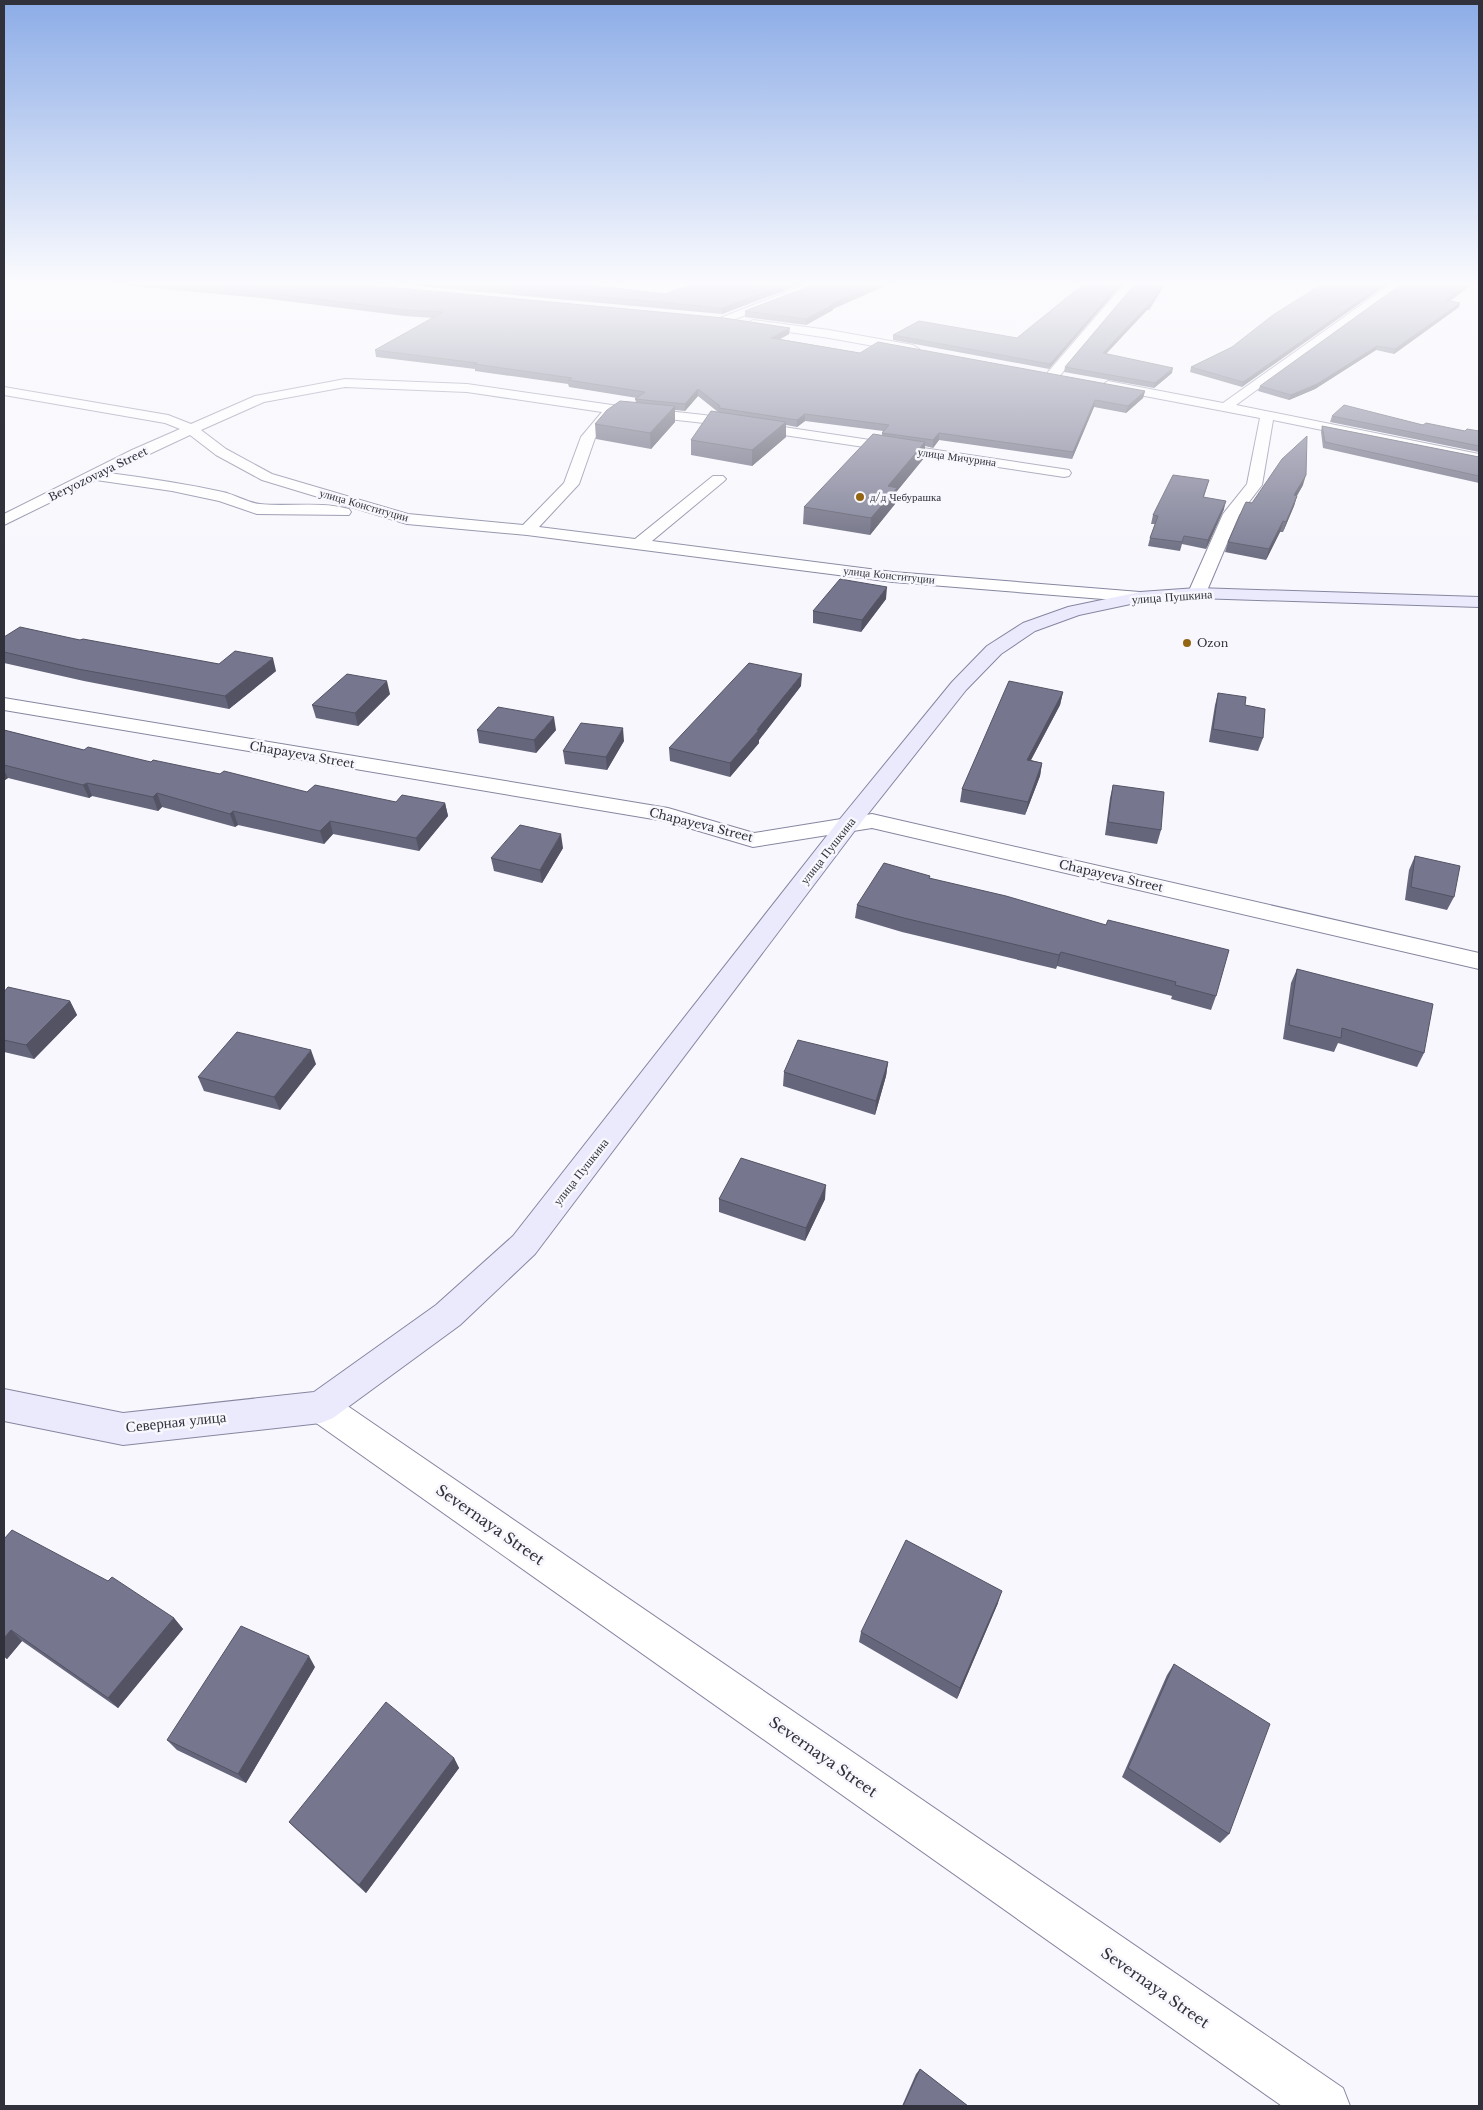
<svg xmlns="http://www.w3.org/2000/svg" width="1483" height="2110" viewBox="0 0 1483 2110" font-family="'Libre Baskerville',serif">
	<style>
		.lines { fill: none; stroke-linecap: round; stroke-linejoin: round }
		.minor-casing { stroke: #8686a0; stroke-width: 2 }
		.secondary-casing { stroke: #8686a0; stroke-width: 2 }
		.minor { fill: #fff; fill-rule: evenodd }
		.secondary { fill: #ebeafd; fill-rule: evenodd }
		.wall { fill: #65657b }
		.shaded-wall { fill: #535364 }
		.building { fill: #76768f; stroke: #535364 }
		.poi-dot { fill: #936512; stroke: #f7f7fd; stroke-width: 2 }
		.labels { text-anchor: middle; stroke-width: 5; stroke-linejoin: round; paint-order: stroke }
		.far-street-label { font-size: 11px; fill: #31313b; stroke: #f7f7fd }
		.far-poi-label { font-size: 11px; fill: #31313b; stroke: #f7f7fd; text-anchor: start }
		.street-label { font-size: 12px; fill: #31313b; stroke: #f7f7fd }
		.near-street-label { font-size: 15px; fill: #31313b; stroke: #f7f7fd }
	</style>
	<rect width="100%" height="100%" fill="#f7f7fd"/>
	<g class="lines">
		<defs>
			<path id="minor" d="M404,283H419L418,285L395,292L390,289Z
				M809,283H823L822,285L728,322L724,323L718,320L720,318Z
				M1125,283H1136L1058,378H1048L1047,375L1048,372Z
				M1392,283H1404L1236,405L1479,454V462L1273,420L1262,485L1239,515L1206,593L1203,597L1197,598L1191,597L1188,593L1223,514L1247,484L1260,418L1108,389L1102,385L1108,381L1223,403Z
				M753,320L829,330L913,345L919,349L913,353L829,338L749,326L747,324Z
				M345,379L467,384L612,405L704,415L1069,470L1071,473L1069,476L1064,477L704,423L615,413L595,438L579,484L539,527L635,539L713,476H723L726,479L723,482L652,541L893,572L1140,592L1146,593L1149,597L1146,601L1140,602L893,582L527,535L407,524L262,480L216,455L190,435L109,473C148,478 186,484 223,492C236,495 248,503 260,504C290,507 319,501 349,509L351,512L349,515L257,514L219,501L172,491L96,480L4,525V514L132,450L180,429L165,423L4,395V387L168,415L191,424L255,396ZM345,387L467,392L602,412L581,437L564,483L523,525L408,514L272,474L226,449L201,430L264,402Z
				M4,698L668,808L754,833L872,814L1479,953V969L872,828L753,847L665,821L4,710Z
				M321,1391L333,1396L1343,2088L1350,2106H1282L309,1418L303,1407L309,1396Z"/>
			<path id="secondary" d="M1197,588L1479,597V607L1197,598L1140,602L1079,615L1035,631L1001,654L966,690L856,829L535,1254L460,1325L333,1418L321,1423L123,1445L4,1421V1389L123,1413L314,1392L436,1305L513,1236L840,819L952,682L987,646L1023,623L1068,607L1140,592Z"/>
		</defs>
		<use href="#minor" class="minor-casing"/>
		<use href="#secondary" class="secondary-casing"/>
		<use href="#minor" class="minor"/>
		<use href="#secondary" class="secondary"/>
	</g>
	<path class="wall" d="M108,283H344L789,334L780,339L860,353L1145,391L1143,398L1126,413L1094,407L1072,459L939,440L933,448L925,446L924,458L897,491L895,504L870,535L803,524L804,507L882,436V433L883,431L805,421L797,427L786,425V437L752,466L691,455V440L718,412L698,396L685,411L675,410V422L651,449L596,439L595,424L636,402L635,399L637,398L569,387L568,384L475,371V369L376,357L375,350L433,318L405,316L262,298L131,286Z
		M383,283H572L666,294L694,284L804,283L722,314Z
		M1085,283L1049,369L893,340V335L1017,338Z
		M1136,283H1166L1162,289L1149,310H1147L1106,354L1172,373L1154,388L1064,372L1065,367Z
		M1324,283L1242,387L1190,372L1191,367L1232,347Z
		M1450,301L1460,303L1459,307L1394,354L1376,350L1315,389L1289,400L1258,391L1260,386Z
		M833,309V310L806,325L745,317V311Z
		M1332,416L1423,425L1465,431H1479V452L1330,422Z
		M1322,426L1479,457V483L1323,448L1321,432Z
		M1209,480L1204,497L1224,509L1206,549L1182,544L1180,551L1148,546L1150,538L1155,524H1151L1153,515Z
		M1303,485L1297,496L1294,506L1283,532H1280L1266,560L1225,552L1228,542L1252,503Z
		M886,599L861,632L813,623V611Z
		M4,637L80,640L219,664L276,671L229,709L84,681L4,663Z
		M801,686L759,740V743L730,777L670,761L669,748Z
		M1063,692L1060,705L1031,760L1042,763L1040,776L1025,815L960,802L962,789Z
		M1218,693L1245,705L1263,738L1258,751L1209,742L1215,705Z
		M390,694L358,726L316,718L312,705Z
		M4,730L84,750L151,762L307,792L396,802L445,803L448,816L419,851L333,834L324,844L238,825L235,827L162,807L158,811L92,796L89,798L8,778L5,780H4Z
		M477,730H556L536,753L479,743Z
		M624,741L607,770L565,764L563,751Z
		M1113,785L1161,830L1157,844L1105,835L1110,798Z
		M563,848L542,883L494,871L491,858Z
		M1415,856L1454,897L1447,910L1405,900L1409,870Z
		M930,878L1216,996L1211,1010L1171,999L1172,996L1057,966L1056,969L902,932L855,918L857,905Z
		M1297,969L1424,1053L1417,1067L1338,1043L1334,1052L1283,1039L1291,983Z
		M4,992L70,1001L77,1015L34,1059L4,1052Z
		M888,1062L886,1076L875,1115L783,1086L784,1072Z
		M316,1064L280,1110L204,1091L198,1077Z
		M719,1199H825L805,1241L719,1212Z
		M4,1539L174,1618L183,1629L118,1708L22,1641L7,1659L4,1657Z
		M998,1603L957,1699L859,1642L861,1632Z
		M1174,1664L1229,1834L1220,1843L1122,1777L1167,1675Z
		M315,1667L246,1783L177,1750L167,1740Z
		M454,1758L459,1768L366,1893L297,1830L289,1822Z
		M920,2069L968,2106H902L916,2074Z"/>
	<path class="shaded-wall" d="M789,283H804L722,314V308Z
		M879,283H892L833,309V310L806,325V319L831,304Z
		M1120,283H1123L1049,369L1050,364Z
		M1164,283H1166L1162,289L1149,310L1150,305Z
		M1384,283H1389L1242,387L1243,382Z
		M1470,283H1474L1445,305L1446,300Z
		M1460,303L1459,307L1394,354L1395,349Z
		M1148,305L1147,310L1102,358L1103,353Z
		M790,328L789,334L771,344V338Z
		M1377,346L1376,350L1315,389L1289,400L1291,395Z
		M1173,368L1172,373L1154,388L1155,383Z
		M698,389V396L685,411V404Z
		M1145,391L1143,398L1126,413L1128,406Z
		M1095,400L1094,407L1072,459L1073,452Z
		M675,406V422L651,449L650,433Z
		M805,414V421L797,427V420Z
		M786,422V437L752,466V450Z
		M939,433V440L933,448V440Z
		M925,442L924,458L897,491L895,504L870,535L871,518L888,486Z
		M1306,475L1303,485L1291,505L1294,495Z
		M1297,496L1294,506L1283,532L1286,522Z
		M1226,501L1224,509L1206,549L1208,540Z
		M1283,521L1280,532L1266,560L1269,549Z
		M887,587L886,599L861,632L862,620Z
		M273,658L276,671L229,709L225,696Z
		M802,674L801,686L759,740V743L730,777V763Z
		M387,681L390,694L358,726L355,713Z
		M1063,692L1060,705L1024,773L1027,760Z
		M554,717L556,730L536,753L534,740Z
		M623,728L624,741L607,770L606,757Z
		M1042,763L1040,776L1025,815L1028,802Z
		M4,770L8,778L5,780L4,778Z
		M87,783L92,796L89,798L83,785Z
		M157,793L162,807L158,811L153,797Z
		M445,803L448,816L419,851L416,838Z
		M233,811L238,825L235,827L230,814Z
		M330,821L333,834L324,844L320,831Z
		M561,834L563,848L542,883L540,870Z
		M1061,952L1057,966L1056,969L1059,955Z
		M70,1001L77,1015L34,1059L26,1045Z
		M311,1050L316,1064L280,1110L274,1097Z
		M888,1062L886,1076L875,1115L876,1101Z
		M826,1185L825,1199L805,1241L806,1228Z
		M1002,1591L998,1603L957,1699L960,1688Z
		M174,1618L183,1629L118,1708L108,1698Z
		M11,1630L22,1641L7,1659L4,1656V1638Z
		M309,1656L315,1667L246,1783L238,1774Z
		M454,1758L459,1768L366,1893L359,1885Z"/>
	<path class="building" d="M160,283H344L724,318L790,328L771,338L860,353L878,342L1145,391L1128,406L1095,400L1073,452L939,433L933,440L882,433L889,425L805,414L797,420L719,408L720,406L698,389L685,404L635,399L645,392L568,380L572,378L474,364L477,363L375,350L443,312L404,310L261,292Z
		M448,283H572L666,294L691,284H694L698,283H789L722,308Z
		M818,283H879L831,304H834L806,319L745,311Z
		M1085,283H1120L1050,364L893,335L919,321L1017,338Z
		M1136,283H1164L1150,305H1148L1103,353L1173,368L1155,383L1065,367Z
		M1324,283H1384L1243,382L1191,367L1232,347L1273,315Z
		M1403,283H1470L1446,300L1460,303L1395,349L1377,346L1317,384L1291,395L1260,386Z
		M620,401L675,406L650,433L595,424L607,410Z
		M1344,405L1423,425L1426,423L1465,431L1467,429L1479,431V446L1332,416Z
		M711,411L786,422L752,450L691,440Z
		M1322,426L1479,457V476L1325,442Z
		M873,434L925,442L888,486L897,488L871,518L804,507Z
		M1307,436L1306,475L1294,495L1297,496L1286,522L1283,521L1269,549L1228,542L1244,506L1246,502L1252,503L1282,459Z
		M1173,475L1209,480L1203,497L1226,501L1208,540L1184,536L1182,542L1150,538L1158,516L1153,515Z
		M840,579L887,587L862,620L813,611Z
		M20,627L80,640L83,639L219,664L235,651L273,658L225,696L78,669L4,652V637Z
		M749,663L802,674L757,730H759L730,763L669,748Z
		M347,674L387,681L355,713L312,705Z
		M1009,681L1063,692L1027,760L1042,763L1028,802L962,789Z
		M1218,693L1246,697L1245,705L1265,709L1263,738L1213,729Z
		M498,707L554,717L534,740L477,730Z
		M581,723L623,728L606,757L563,751Z
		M4,730L84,750L88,747L151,762L153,760L220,774L224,771L307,792L315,785L396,802L402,795L445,803L416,838L330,821L320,831L233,811L230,814L157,793L153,797L87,783L83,785L4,765Z
		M1113,785L1164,792L1161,830L1108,822Z
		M520,825L561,834L540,870L491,858Z
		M1415,856L1460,866L1454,897L1411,887Z
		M884,863L930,876L929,878L1006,896L1106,925L1108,920L1229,950L1216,996L1175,985L1176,982L1061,952L1059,955L904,918L857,905Z
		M1297,969L1433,1004L1424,1053L1342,1028L1341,1038L1289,1025Z
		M8,987L70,1001L26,1045L4,1040V992Z
		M237,1032L311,1050L274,1097L198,1077Z
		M798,1040L888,1062L876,1101L784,1072Z
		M741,1158L826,1185L806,1228L719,1199Z
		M12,1530L108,1581L112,1577L174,1618L108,1698L11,1630L4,1638V1539Z
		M906,1540L1002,1591L960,1688L861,1632Z
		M241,1626L309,1656L238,1774L167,1740Z
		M1174,1664L1270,1724L1229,1834L1128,1768Z
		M386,1702L454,1758L359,1885L289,1822Z
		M920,2069L968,2106H903Z"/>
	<linearGradient id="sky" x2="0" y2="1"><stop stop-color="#8cace7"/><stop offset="0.49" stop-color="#fbfbfe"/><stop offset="1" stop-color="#fbfbfe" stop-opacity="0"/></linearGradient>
	<rect width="1483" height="578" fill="url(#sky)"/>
	<g class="poi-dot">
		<circle cx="860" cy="497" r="5"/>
		<circle cx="1187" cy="643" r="5"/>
	</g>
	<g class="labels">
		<g class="far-street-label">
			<text transform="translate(957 457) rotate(8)" y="4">улица Мичурина</text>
			<text transform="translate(98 474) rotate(-26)" y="4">Beryozovaya Street</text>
			<text transform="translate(364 505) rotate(16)" y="4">улица Конституции</text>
			<text transform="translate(889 575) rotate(6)" y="4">улица Конституции</text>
		</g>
		<g class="far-poi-label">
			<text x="870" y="501">д/д Чебурашка</text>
			<text x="1197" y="647">Ozon</text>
		</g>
		<g class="street-label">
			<text transform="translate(1172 597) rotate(-4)" y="4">улица Пушкина</text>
			<text transform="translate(302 755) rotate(10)" y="4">Chapayeva Street</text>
			<text transform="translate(701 825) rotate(14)" y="4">Chapayeva Street</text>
			<text transform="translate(828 851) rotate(-52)" y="4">улица Пушкина</text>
			<text transform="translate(1111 876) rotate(13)" y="4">Chapayeva Street</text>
			<text transform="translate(581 1172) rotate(-52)" y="4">улица Пушкина</text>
		</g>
		<g class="near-street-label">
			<text transform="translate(176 1422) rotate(-6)" y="5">Северная улица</text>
			<text transform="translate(490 1525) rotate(35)" y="5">Severnaya Street</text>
			<text transform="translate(823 1757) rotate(35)" y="5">Severnaya Street</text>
			<text transform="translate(1155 1988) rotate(35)" y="5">Severnaya Street</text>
		</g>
	</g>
	<rect width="1483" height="2110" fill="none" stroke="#31313b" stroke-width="10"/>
</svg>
